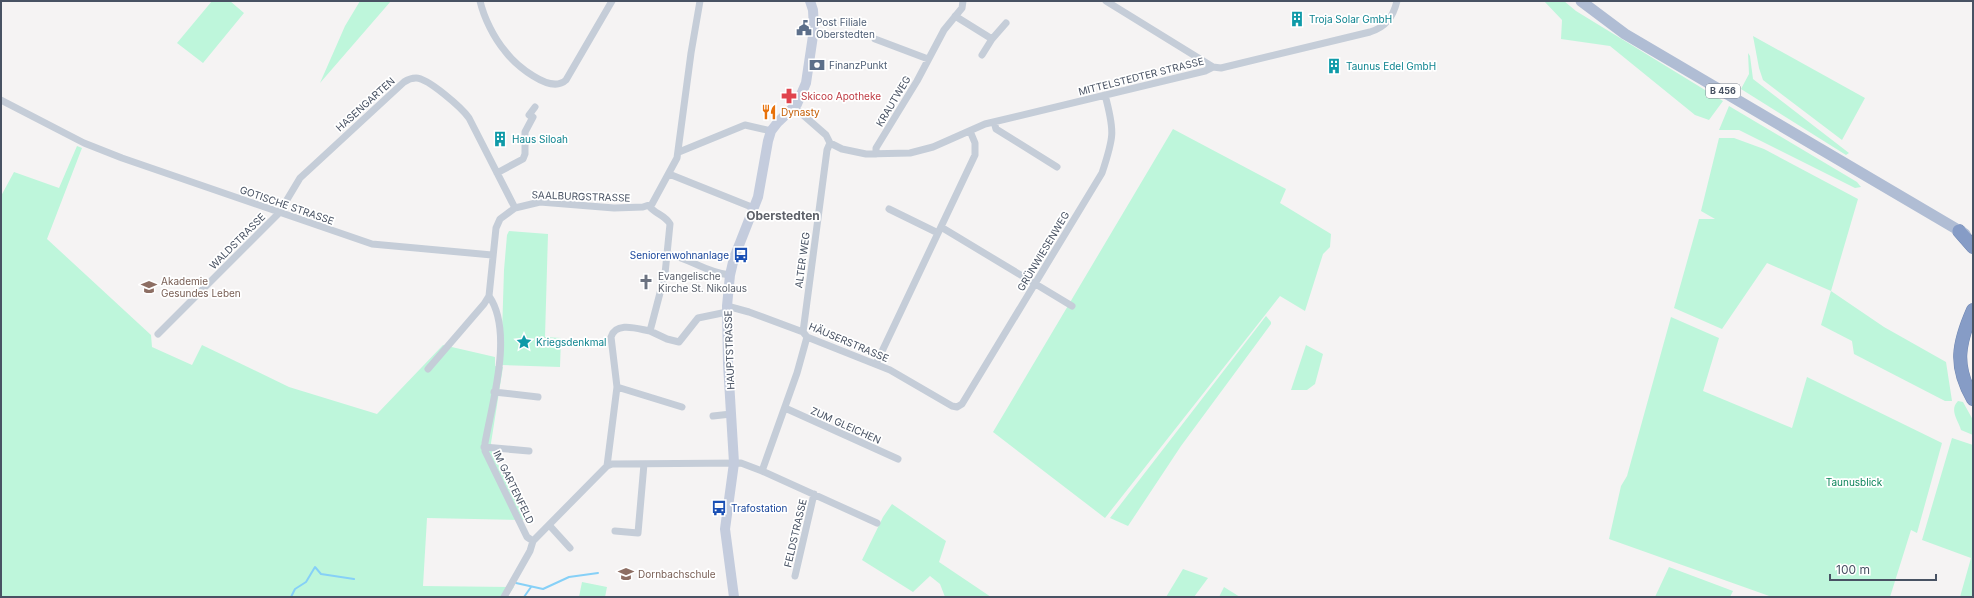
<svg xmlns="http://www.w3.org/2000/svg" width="1974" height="598" viewBox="0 0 1974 598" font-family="Inter,sans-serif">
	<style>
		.green { fill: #bef6db }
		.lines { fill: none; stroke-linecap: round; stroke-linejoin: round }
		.stream { stroke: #86d0f7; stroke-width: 2 }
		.highway-casing { stroke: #7087b2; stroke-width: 14 }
		.street { stroke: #c5cdd8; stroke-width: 7 }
		.secondary { stroke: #c4ccdd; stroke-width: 10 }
		.primary { stroke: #b0bdd4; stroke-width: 11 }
		.highway { stroke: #869cc6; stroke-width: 13 }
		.labels { text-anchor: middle; stroke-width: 3.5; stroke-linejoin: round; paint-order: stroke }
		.shield { fill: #fff; stroke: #7f8692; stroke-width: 1 }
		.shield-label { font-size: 9px; font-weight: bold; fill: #485263 }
		.culture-label { font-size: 10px; fill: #0d838f; stroke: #fff; text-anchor: start }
		.service-label { font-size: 10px; fill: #4e5e75; stroke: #fff; text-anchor: start }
		.street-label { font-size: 10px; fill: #485263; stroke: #fff }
		.health-label { font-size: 10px; fill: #be3a42; stroke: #fff; text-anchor: start }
		.food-label { font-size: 10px; fill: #c56008; stroke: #fff; text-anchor: start }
		.transit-label { font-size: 10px; fill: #164399; stroke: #fff; text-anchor: end }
		.worship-label { font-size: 10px; fill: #5b616d; stroke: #fff; text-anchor: start }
		.education-label { font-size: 10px; fill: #785e54; stroke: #fff; text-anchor: start }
		.park-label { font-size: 10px; fill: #0c8459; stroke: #fff }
		.quarter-label { font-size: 12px; font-weight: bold; fill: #5e6169; stroke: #fff }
	</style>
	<rect width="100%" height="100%" fill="#f5f3f3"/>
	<path class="green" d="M212,1H230L244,13L203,63L177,43Z
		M360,1H391L320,83L345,26Z
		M1544,1H1564L1576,11L1723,101L1709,120L1695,115L1610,46L1561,39L1562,20Z
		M1753,36L1865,98L1842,140L1763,80L1759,68Z
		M1748,53L1750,56L1753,79L1849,153L1846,155L1741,89L1749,74Z
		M1729,106L1857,182L1861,187L1855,188L1739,130H1719Z
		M1173,129L1286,189L1280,203L1331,234L1330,247L1323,254L1305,311L1280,296L1105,518L993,432Z
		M1719,138H1734L1764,149L1858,199L1831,291L1884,327L1946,362L1952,401H1945L1854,354L1852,341L1821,325L1831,291L1767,263L1722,329L1674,308L1699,219H1715L1701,211Z
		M77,146L82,148L47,239L151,335L152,347L192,365L202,345L289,387L377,414L443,345L495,357V366L503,367L491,443L492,452L525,520L427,518L423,586L514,587L507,597H1V196L14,172L59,188Z
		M509,231L548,234L545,337L561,338L560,367L501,365L504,270L507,235Z
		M1266,316L1271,322V324L1181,446L1128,526L1110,518Z
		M1671,317L1719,338L1703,391L1792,428L1807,377L1942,443L1917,533L1911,530L1890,597H1772L1609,539L1621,486L1627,476Z
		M1306,345L1323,354L1315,384L1307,390H1291Z
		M1958,401L1963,402L1973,420V435L1961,430C1958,420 1949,410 1958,401Z
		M1952,438L1973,445V597H1960L1971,558L1922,540Z
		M892,504L946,541L939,562L991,597H945L940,584L930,576L913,592L862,560L883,517Z
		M1669,567L1733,591L1730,597H1655Z
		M1183,569L1208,578L1194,597H1166Z
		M582,582L607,587L605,597H579Z
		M1224,587L1240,597H1219Z"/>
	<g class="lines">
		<path class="stream" d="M516,583L543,589L569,577L598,573
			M291,597L295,589L306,582L315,567L321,574L354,579
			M524,597L531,587"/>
		<defs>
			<path id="highway" d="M1959,231L1973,247
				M1973,310C1958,344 1954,366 1973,399"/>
		</defs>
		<use href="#highway" class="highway-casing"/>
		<path class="street" d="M480,1C484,18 494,38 505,51C515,64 550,95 566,80L612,1
			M1106,1L1213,67
			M955,16L992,39L982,55
			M875,39L928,59
			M992,39L1006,23
			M1,100L84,143L122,158L372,244L492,255
			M794,107L826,135L830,143L842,149L866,154L910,153L933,147L985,124L1205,71L1213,67L1221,68L1370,32C1386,27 1393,17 1397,1
			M994,122L996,129L1057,167
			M679,152L745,125L771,131
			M876,154V148L917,81L944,30L962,8L963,1
			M497,173L523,159L525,154V132L533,117L529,115L535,107
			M669,174L754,208
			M649,206C655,214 665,215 670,224L665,274L650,331C638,329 616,321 611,337L617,387L607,466L612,464L741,463L762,471L877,523
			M889,209L938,233
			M941,227L1072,306
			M667,254C690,258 704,272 730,275
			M489,296C514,332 492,403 485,443V451L527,537L533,541L530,551L504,597
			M727,306L749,312L803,332L807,337L890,370L952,406L957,407L962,404L1102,173C1114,137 1115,132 1105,95
			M650,331L667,339L679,342L698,318L727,312
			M803,332L827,150L830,143
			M158,334L279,213L300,178L404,82C407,80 411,78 416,78C428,78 462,108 469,118L515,208
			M876,364L975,155V143L970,131
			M428,369L484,304L489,296L496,228L500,219L515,208L540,202L614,208L643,207L652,204L677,158L691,53L700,1
			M617,387L682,407
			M494,392L538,397
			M785,408L898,459
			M713,416L731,414
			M484,447L529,451
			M762,471L797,373L807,337
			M550,526L570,548
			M615,531L638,533L644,464
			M533,541L607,466
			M795,576L814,494"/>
		<path class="secondary" d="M734,597L725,529L734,463L728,364L727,306L730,275L734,258L758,197L768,141L771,131L778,122L797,104L806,83L814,29L813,10L810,1"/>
		<path class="primary" d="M1581,1L1625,34L1965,234"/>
		<use href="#highway" class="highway"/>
	</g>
	<defs>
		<symbol id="building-bare" viewBox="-9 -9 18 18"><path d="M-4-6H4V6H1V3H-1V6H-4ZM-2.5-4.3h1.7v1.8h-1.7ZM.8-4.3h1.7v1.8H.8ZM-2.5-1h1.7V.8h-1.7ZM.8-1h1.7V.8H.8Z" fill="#0f9aa8" stroke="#fff" stroke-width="2.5" paint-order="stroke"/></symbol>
		<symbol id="civic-bare" viewBox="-9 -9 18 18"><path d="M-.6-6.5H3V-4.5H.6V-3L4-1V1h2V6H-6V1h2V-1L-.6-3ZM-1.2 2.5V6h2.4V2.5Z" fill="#5c6f8a" stroke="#fff" stroke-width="2.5" paint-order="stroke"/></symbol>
		<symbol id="bank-bare" viewBox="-9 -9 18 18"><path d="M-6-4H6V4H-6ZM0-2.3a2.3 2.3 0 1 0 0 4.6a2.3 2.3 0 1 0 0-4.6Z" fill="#5c6f8a" stroke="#fff" stroke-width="2.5" paint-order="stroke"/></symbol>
		<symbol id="pharmacy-bare" viewBox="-9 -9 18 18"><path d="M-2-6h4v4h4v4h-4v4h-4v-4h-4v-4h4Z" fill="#e0444e" stroke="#fff" stroke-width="2.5" paint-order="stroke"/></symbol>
		<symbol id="restaurant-bare" viewBox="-9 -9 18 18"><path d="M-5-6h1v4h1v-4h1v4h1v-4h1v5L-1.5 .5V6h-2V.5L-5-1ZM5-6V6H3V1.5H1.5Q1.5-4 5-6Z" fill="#e8710a" stroke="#fff" stroke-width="2.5" paint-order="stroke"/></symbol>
		<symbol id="bus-bare" viewBox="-9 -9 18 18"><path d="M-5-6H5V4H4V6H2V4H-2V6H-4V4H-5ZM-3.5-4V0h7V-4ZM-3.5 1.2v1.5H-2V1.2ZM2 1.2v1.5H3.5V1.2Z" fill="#1a4fb4" stroke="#fff" stroke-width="2.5" paint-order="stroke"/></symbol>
		<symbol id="church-bare" viewBox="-9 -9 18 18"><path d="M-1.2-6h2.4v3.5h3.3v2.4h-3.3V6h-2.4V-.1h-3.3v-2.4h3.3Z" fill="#6b7280" stroke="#fff" stroke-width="2.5" paint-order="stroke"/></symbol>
		<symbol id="school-bare" viewBox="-9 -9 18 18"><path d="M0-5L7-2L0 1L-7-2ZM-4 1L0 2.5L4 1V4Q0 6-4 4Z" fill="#8d6e63" stroke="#fff" stroke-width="2.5" paint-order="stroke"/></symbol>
		<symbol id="sight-bare" viewBox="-9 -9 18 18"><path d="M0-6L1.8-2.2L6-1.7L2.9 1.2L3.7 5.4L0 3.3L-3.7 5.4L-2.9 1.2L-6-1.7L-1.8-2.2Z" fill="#0f9aa8" stroke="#fff" stroke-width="2.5" paint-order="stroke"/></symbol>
	</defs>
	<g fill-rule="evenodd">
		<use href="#building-bare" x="1286" y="8" width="22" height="22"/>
		<use href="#civic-bare" x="793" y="17" width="22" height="22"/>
		<use href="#bank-bare" x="806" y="54" width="22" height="22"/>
		<use href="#building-bare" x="1323" y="55" width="22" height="22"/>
		<use href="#pharmacy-bare" x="778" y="85" width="22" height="22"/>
		<use href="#restaurant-bare" x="758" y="101" width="22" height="22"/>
		<use href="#building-bare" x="489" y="128" width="22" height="22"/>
		<use href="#bus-bare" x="730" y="244" width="22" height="22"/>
		<use href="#church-bare" x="635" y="271" width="22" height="22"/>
		<use href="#school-bare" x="138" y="276" width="22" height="22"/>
		<use href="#sight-bare" x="513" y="331" width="22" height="22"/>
		<use href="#bus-bare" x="708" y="497" width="22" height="22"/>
		<use href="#school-bare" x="615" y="563" width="22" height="22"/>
	</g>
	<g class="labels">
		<rect class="shield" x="1706" y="84" width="34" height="14" rx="3"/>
		<g class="shield-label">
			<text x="1723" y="94">B 456</text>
		</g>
		<g class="culture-label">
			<text x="1309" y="23">Troja Solar GmbH</text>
			<text x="1346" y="70">Taunus Edel GmbH</text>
			<text x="512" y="143">Haus Siloah</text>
			<text x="536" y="346">Kriegsdenkmal</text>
		</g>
		<g class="service-label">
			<text x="816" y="26">Post Filiale<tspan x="816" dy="12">Oberstedten</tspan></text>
			<text x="829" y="69">FinanzPunkt</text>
		</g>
		<g class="street-label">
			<text transform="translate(1141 76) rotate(-14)" y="4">MITTELSTEDTER STRASSE</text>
			<text transform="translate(893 101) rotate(-59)" y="4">KRAUTWEG</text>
			<text transform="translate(365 104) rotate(-42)" y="4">HASENGARTEN</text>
			<text transform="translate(581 196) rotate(2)" y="4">SAALBURGSTRASSE</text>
			<text transform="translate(287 205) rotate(19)" y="4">GOTISCHE STRASSE</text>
			<text transform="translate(237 241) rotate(-45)" y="4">WALDSTRASSE</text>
			<text transform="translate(1043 251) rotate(-59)" y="4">GRÜNWIESENWEG</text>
			<text transform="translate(802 260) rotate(-82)" y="4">ALTER WEG</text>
			<text transform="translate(849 342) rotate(23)" y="4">HÄUSERSTRASSE</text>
			<text transform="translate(729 350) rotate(-92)" y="4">HAUPTSTRASSE</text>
			<text transform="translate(846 425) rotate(24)" y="4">ZUM GLEICHEN</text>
			<text transform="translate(514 487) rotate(64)" y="4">IM GARTENFELD</text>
			<text transform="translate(795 533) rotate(-77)" y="4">FELDSTRASSE</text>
		</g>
		<g class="health-label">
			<text x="801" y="100">Skicoo Apotheke</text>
		</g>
		<g class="food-label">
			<text x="781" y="116">Dynasty</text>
		</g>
		<g class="transit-label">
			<text x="729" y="259">Seniorenwohnanlage</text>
			<text x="731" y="512" text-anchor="start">Trafostation</text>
		</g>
		<g class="worship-label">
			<text x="658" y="280">Evangelische<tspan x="658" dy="12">Kirche St. Nikolaus</tspan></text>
		</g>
		<g class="education-label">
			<text x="161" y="285">Akademie<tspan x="161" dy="12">Gesundes Leben</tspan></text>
			<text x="638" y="578">Dornbachschule</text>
		</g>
		<g class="park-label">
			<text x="1854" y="486">Taunusblick</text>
		</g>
		<g class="quarter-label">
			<text x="783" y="220">Oberstedten</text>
		</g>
	</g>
	<rect width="1974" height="598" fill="none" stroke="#485263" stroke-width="4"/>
	<path d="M1830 574v6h106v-6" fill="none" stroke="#485263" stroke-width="2"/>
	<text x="1836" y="574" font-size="12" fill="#485263" stroke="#ffffff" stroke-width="3" paint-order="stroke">100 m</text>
</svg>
